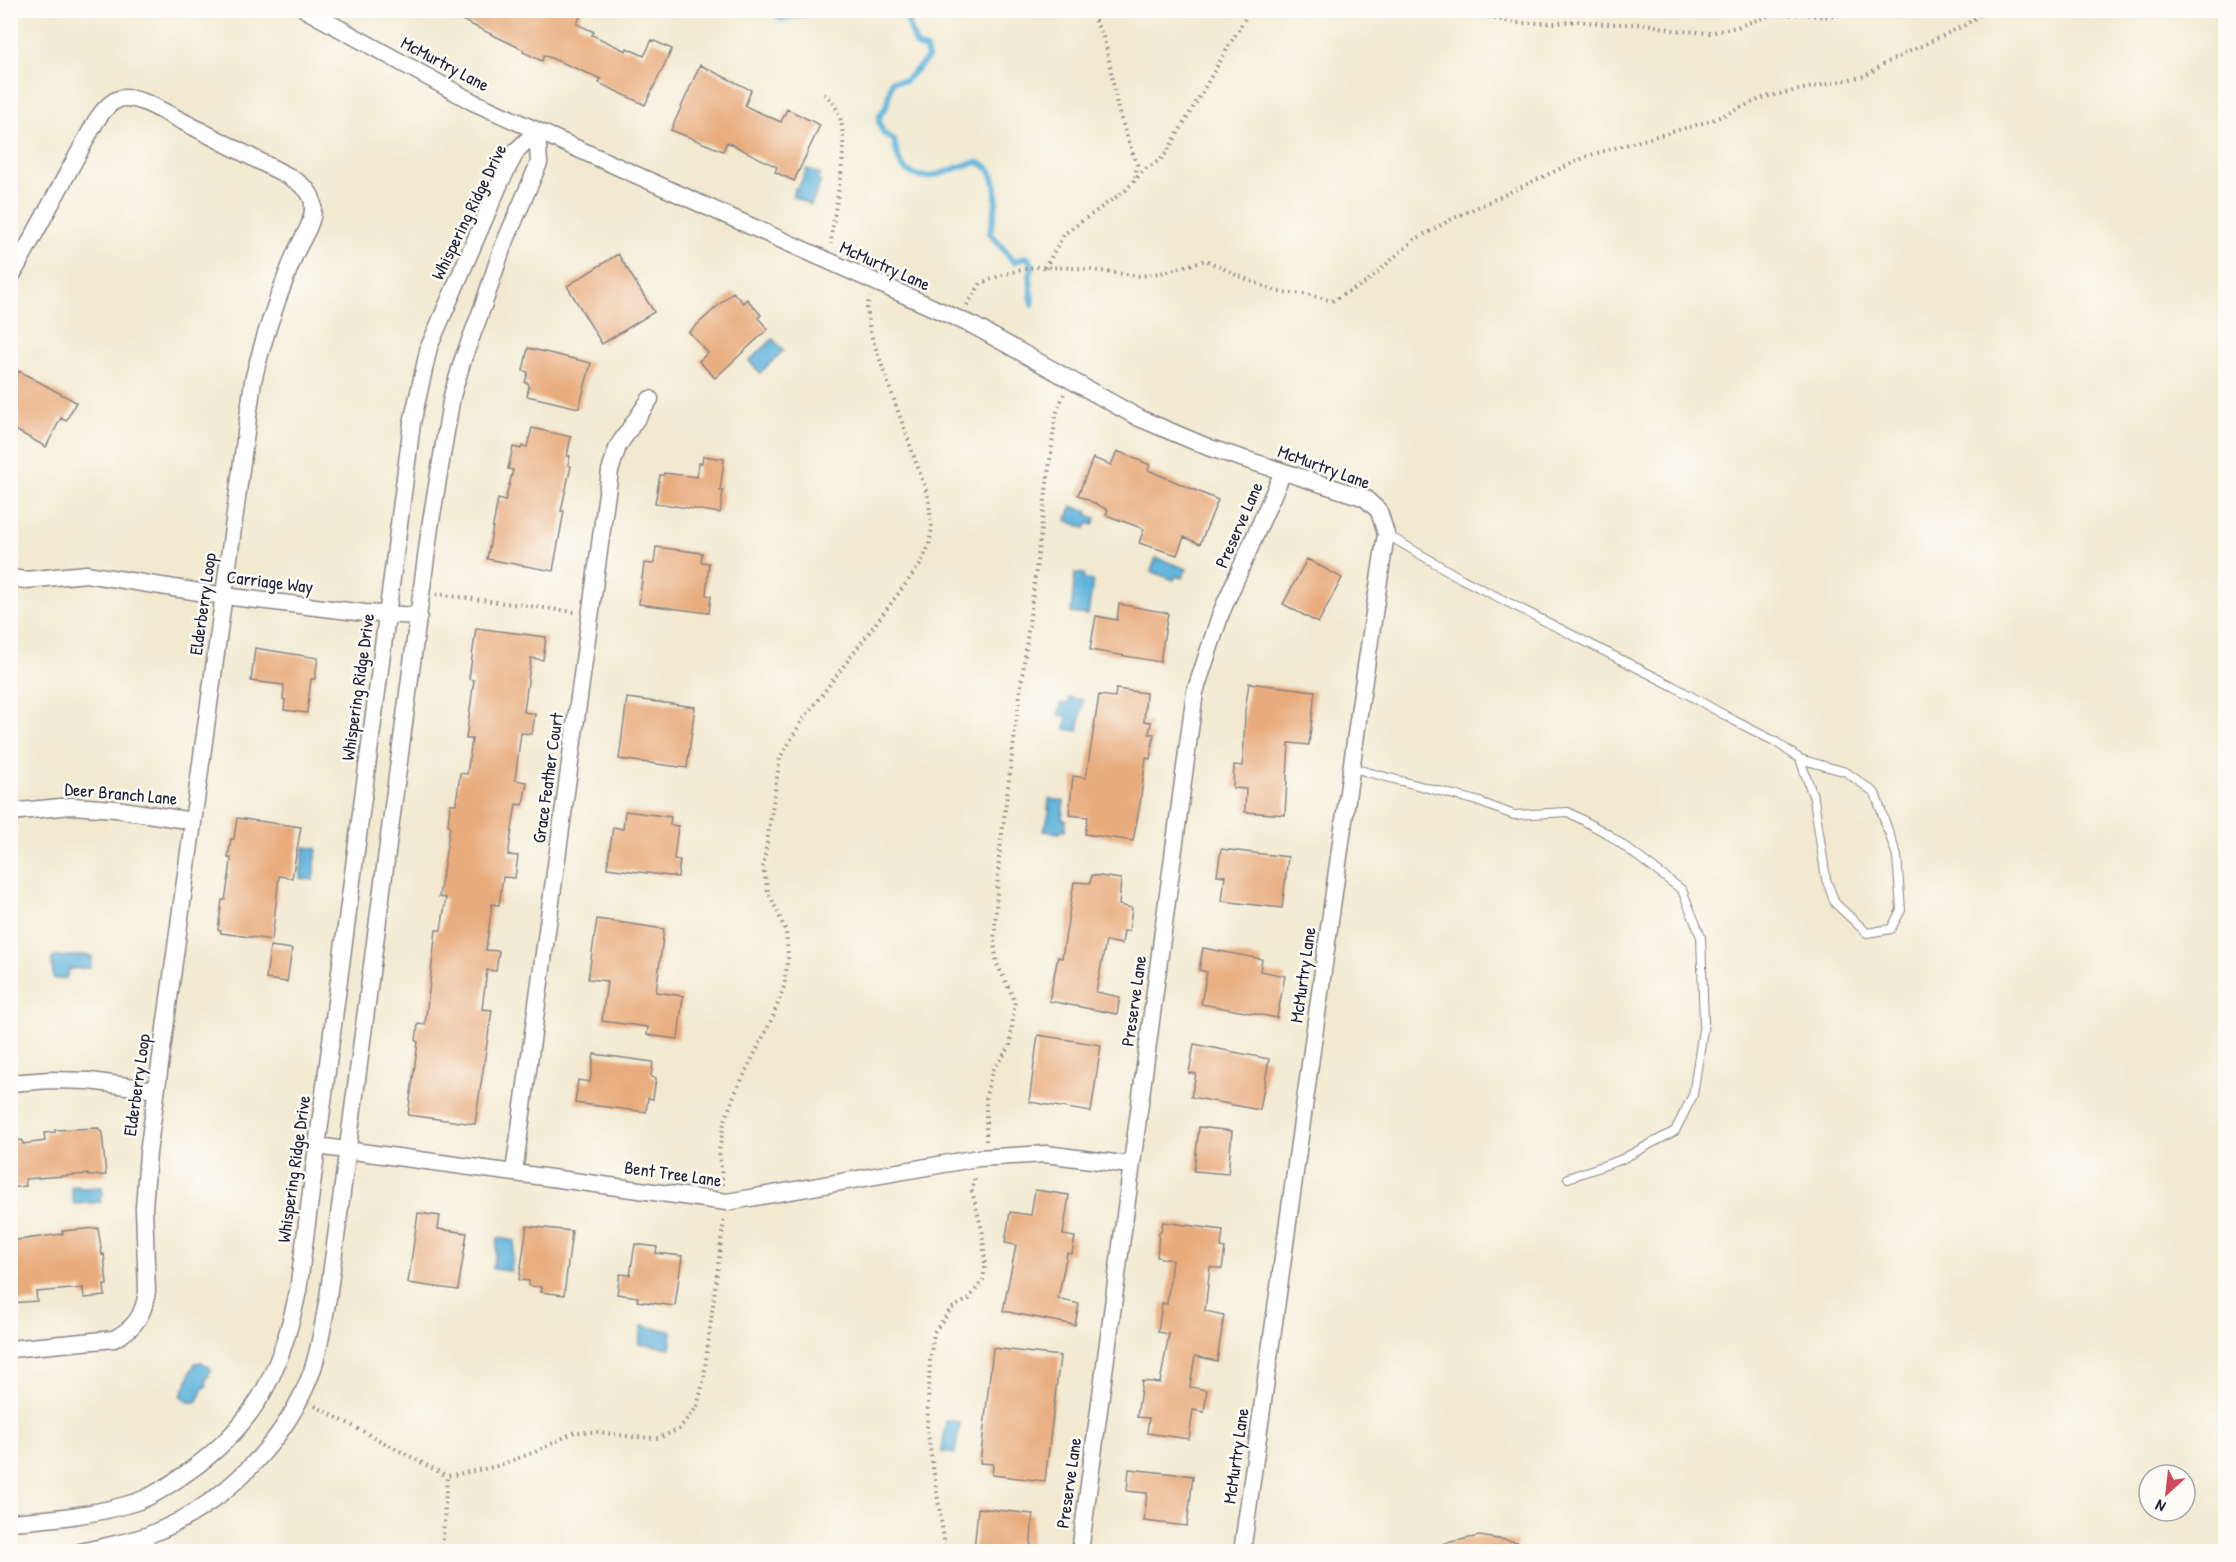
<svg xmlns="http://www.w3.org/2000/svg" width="2236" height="1562" viewBox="0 0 2236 1562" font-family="'Patrick Hand',sans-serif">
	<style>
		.water { fill: #5eb4db; stroke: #406b8b; stroke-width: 1.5 }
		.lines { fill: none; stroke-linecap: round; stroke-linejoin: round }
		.stream { stroke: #5eb4db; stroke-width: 6 }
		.building { fill: #e8ab7c }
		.lane-casing { stroke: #8a8686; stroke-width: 10 }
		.street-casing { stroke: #8a8686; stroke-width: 19 }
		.path { stroke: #8a8686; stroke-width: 4; stroke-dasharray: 1.5 4.5; stroke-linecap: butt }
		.lane { stroke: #fff; stroke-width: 8 }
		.street { stroke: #fff; stroke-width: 16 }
		.labels { text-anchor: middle; stroke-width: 5; stroke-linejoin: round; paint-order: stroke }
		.street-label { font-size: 18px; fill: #22223b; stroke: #fdfcf7 }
	</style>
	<rect width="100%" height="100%" fill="#fdfcf7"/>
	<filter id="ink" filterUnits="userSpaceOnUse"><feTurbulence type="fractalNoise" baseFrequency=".0167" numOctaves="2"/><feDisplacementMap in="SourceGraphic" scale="12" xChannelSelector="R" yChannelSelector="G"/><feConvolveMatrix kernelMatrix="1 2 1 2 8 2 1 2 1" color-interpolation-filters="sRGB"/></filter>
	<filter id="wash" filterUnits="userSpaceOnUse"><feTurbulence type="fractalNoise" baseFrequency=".008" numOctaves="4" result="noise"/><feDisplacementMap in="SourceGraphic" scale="24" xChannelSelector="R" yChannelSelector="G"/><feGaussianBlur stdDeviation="1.35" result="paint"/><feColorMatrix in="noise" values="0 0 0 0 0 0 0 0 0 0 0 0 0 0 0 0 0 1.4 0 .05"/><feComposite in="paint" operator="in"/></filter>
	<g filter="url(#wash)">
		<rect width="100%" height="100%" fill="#f2e9d0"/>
		<path class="water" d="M807,169L820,174L817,180L821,182L811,205L792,196L795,188L798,189Z
			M773,339L783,351L760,373L749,361Z
			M1072,506L1088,512L1087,515L1096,518L1093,525L1088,523L1085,528L1066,520Z
			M1156,558L1187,569L1182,578L1176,576L1174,580L1151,571Z
			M1075,573L1084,574V579L1093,581L1088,615L1071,613Z
			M1069,698L1083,700L1078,731L1065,729L1067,716L1059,715L1061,703L1068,704Z
			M1049,799L1064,801L1062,819L1066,820L1065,831L1060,830V833L1044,831L1050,810H1048Z
			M304,847L317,849L313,880L300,878Z
			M89,955L92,957L90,968L70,969L66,978L55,979L53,977L52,959L54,957Z
			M79,1186L80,1188L102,1187L103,1195L99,1199L101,1202L74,1204L71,1187Z
			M498,1238L515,1241L511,1271L493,1269Z
			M642,1326L672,1331L670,1348L639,1344Z
			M202,1362L211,1369L206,1381L207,1386L202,1390L197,1402H189L181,1396L195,1363Z
			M946,1421L960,1422L955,1454L942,1452Z"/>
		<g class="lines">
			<path class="stream" d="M781,10L778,16L781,19L821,10
				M903,10C910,22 911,34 917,46L926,49L928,58L905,81H892L886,107L880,115L879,122L883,133L894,140C896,149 898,163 905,169C935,195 973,144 990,171C1001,189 995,213 990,233L1014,262L1025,257L1029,259L1033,267L1030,274L1032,305"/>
		</g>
		<g id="blocks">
			<path class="building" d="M441,10H583L577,24L594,32L592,35L626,51L627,48L644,56L652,40L672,49L645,105L599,83L601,79L544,55L542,61L523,52L524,50Z
				M700,65L751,90L745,106L781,122L787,109L820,125L794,181L775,172L777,167L727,142L723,151L671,130Z
				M618,254L654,312L602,344L567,286Z
				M733,292L743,303L747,299L761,315L758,318L768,329L715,378L699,361L708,353L689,332Z
				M528,348L591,363L579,408L527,396L529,386L528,383H525L528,372L523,371Z
				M19,371L76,402L66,421L61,418L46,447L10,427V387Z
				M532,428L571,437L567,456H570L568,465L571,466L561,511H564L553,571L487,559L498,499L505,501L513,470L508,469L513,447L521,449L522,446L527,447Z
				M1117,451L1150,465L1148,470L1218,500L1200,544L1184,537L1177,555L1139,543L1144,529L1106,515L1108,510L1078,495L1093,458L1111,465Z
				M703,456L724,459L720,491H723L720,513L655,503L660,475H664V473L697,477L699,463H702Z
				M656,547L702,553L701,562L709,563L706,595L711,596L709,613L639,604L644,563L654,564Z
				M1307,559L1342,578L1318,623L1283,604Z
				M1119,604L1168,613L1160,662L1090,650L1096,616L1117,620Z
				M476,628L546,637L543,660L531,658L524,712L535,714L532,734L521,733L515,780L527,782L523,805L516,804L508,855L518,856L515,878L503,877L499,905L492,904L486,950L499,951L496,971L487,970L482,1009L492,1010L475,1124L408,1115L418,1042L416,1041L418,1024L425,1025L436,930H441L446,898L439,897L450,826L448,825L450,804H456L460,773L467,774L472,739H466L474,680L469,679Z
				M255,648L318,658L315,679H311L307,713L284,710L285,700L283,699L284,685L251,681Z
				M1249,683L1315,691L1309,745L1289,743L1285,815L1245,812L1246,789L1233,788L1234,765L1243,766L1245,711Z
				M1116,689L1146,693L1144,721L1151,722L1149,734H1154L1150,759L1146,758L1140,804L1133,841L1085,834L1088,817L1069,815L1073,776L1086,778L1099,695L1115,697Z
				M627,698L695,707L687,768L619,759Z
				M625,811L671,817L670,825L678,826L674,859L680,860L678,877L607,868L613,827L623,829Z
				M237,818L301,827L292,878L279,876L272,940L221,933V931L218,930L222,900H225L230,870L231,858H228L231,839H234Z
				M1221,849L1288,857L1282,908L1222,901L1225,876L1217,875Z
				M1092,875L1121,879L1119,905L1132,908L1129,931H1124L1122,944L1106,941L1096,992L1120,997L1117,1014L1049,1001L1058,957L1062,958L1074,882L1090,883Z
				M597,919L664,929L656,992L683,996L678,1039L647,1035L648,1027L602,1021L607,981L588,979Z
				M270,946L292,949L287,982L266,979Z
				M1203,948L1262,959L1260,971L1285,976L1277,1018L1201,1004L1207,972L1199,970Z
				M1038,1035L1101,1045L1091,1112L1029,1102Z
				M1194,1044L1269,1059L1260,1110L1191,1097L1196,1074L1189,1073Z
				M594,1054L653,1062L651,1077L656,1078L653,1099L648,1098L646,1112L575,1103L578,1080L590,1082Z
				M1199,1127L1232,1131L1228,1174L1194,1171Z
				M98,1128L102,1133L106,1175L88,1176V1174L25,1179L26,1186L10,1188V1141L22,1140L23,1144L45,1141L44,1133L55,1132V1130Z
				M1035,1190L1069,1195L1063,1235L1075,1237L1072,1254L1067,1253L1058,1299L1079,1304L1075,1325L1003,1311L1016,1245L1005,1243L1010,1212L1031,1215Z
				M418,1213L440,1216L438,1229L467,1233L458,1290L408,1283Z
				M1163,1222L1223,1230L1221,1247L1225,1248L1222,1269L1210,1267L1205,1311L1224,1315L1217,1361L1195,1356L1190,1387L1207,1390L1204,1412L1193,1410L1189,1439L1147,1433L1149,1418L1137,1417L1142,1381L1160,1383L1169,1334L1158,1332L1162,1303L1167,1304L1172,1260L1157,1257L1159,1232L1161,1231Z
				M527,1226L572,1231L564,1295L541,1292L542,1287L529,1286V1281L519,1280Z
				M98,1228L102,1255L104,1254L107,1285H104L105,1296L84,1298L83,1288L36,1292L37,1301L10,1303V1241L63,1234L62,1231Z
				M635,1244L657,1247L656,1253L682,1256L675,1306L637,1301L638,1297L617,1294L620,1274L630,1275Z
				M993,1348L1060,1356L1045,1481L992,1475L993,1464L980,1463Z
				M1129,1469L1193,1476L1187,1526L1144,1521L1147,1493L1127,1491Z
				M978,1508L1033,1514L1030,1551H974Z
				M1479,1536L1517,1542V1551H1442L1441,1544Z"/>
		</g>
	</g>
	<g filter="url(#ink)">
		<use href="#blocks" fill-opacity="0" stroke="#8a8686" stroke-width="1.5"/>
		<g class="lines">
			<defs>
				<path id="lane" d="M1386,534L1462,579L1673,686L1735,721L1776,742L1800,759L1814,799L1826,879L1835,903L1867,933L1891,929L1901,910L1897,856L1875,793L1846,772L1800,759
					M1352,768L1477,801L1514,815L1568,812L1608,834L1682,890L1701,937L1704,1023L1693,1095L1675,1131L1620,1160L1568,1178"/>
				<path id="street" d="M306,10L473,102L974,326L1139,418L1210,448L1365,498L1379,511L1386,534L1359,713L1242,1552
					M10,279L96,121C113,95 124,93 151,105L290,177C302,185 314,192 313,208C313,226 299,242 293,259C277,299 263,339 253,381L148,1153L144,1208L147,1291C144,1315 135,1328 114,1339L10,1349
					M10,578L26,580L86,574L224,596L365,613L419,616
					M10,812L71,806L116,809L192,821
					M10,1083L50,1080L90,1081L156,1090
					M317,1146L727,1202L978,1158L1046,1154L1130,1165
					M514,1172L610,471L618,446L650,399
					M10,1522C53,1519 95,1515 136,1502C154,1496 172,1483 188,1472C256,1424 281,1372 298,1291L400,517L412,423L429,347L500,183L517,150L537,131
					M80,1552C103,1546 129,1543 151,1534C221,1507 285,1443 311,1374C320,1350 323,1323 328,1298L430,527L452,396L463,359L483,306L502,249L539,163L537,131
					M1080,1552L1195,692L1221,613L1283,472"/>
			</defs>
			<use href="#lane" class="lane-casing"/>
			<use href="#street" class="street-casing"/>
			<path class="path" d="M1089,10L1102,34L1107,50L1118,110L1137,165L1135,180
				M1453,10L1515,23H1558L1576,21L1604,24H1647L1674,30L1710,33L1737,27L1771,15L1806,14L1822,17L1868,12L1888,16H1907L1927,14L1931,10
				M824,94C862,120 832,204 831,244
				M1045,268L1064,234L1126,190L1145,169L1160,160L1167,152L1250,10
				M967,305L981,283L1005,274L1033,267L1077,268L1140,276L1161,273L1206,260L1236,275L1279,292L1306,294L1332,301L1365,283L1414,240L1452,219L1590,155L1710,121L1765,97L1865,76L1884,64L1965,25L1987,10
				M436,594L575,612
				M986,1141V1095L993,1069L1010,1047L1013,1017L1015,1001L997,964L994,943L999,857L1056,414L1064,394
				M723,1185L719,1151L724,1123L735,1093L772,1019L784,987L788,957L786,931L768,891L763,868L780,758L802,721L920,565L929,546L932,527L928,496L870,332L867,308L869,297
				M315,1406L447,1476
				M442,1552L447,1476L494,1467L535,1452L575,1432H598L633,1437L659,1438L679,1429L697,1407L703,1383L724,1219
				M946,1552L927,1428L930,1360L934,1332L952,1308L969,1299L983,1280L985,1266L983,1234L972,1191L975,1177"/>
			<use href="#lane" class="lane"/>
			<use href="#street" class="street"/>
		</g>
	</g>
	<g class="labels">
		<g class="street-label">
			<text transform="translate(445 64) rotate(28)" y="6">McMurtry Lane</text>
			<text transform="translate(469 212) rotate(-64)" y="6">Whispering Ridge Drive</text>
			<text transform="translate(885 266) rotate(24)" y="6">McMurtry Lane</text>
			<text transform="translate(1324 467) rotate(20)" y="6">McMurtry Lane</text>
			<text transform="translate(1239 525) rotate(-66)" y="6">Preserve Lane</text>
			<text transform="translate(270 582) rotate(7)" y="6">Carriage Way</text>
			<text transform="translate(203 604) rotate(-82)" y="6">Elderberry Loop</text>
			<text transform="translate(358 687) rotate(-82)" y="6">Whispering Ridge Drive</text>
			<text transform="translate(548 778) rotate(-82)" y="6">Grace Feather Court</text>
			<text transform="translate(121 794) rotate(5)" y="6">Deer Branch Lane</text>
			<text transform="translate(1303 975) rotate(-82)" y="6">McMurtry Lane</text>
			<text transform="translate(1134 1001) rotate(-82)" y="6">Preserve Lane</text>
			<text transform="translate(137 1085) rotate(-82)" y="6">Elderberry Loop</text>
			<text transform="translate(294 1169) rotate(-82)" y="6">Whispering Ridge Drive</text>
			<text transform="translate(673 1174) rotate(8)" y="6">Bent Tree Lane</text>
			<text transform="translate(1236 1456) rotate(-82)" y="6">McMurtry Lane</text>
			<text transform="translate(1069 1483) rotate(-82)" y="6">Preserve Lane</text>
		</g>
	</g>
	<rect width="2236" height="1562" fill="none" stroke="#fdfcf7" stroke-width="36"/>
	<g transform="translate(2167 1493) rotate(207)"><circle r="28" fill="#fdfcf7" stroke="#a5a5ac" stroke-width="1.5"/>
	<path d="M0-4.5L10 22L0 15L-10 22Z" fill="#d1495b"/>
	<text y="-9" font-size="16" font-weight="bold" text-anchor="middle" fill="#22223b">N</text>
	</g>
</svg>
